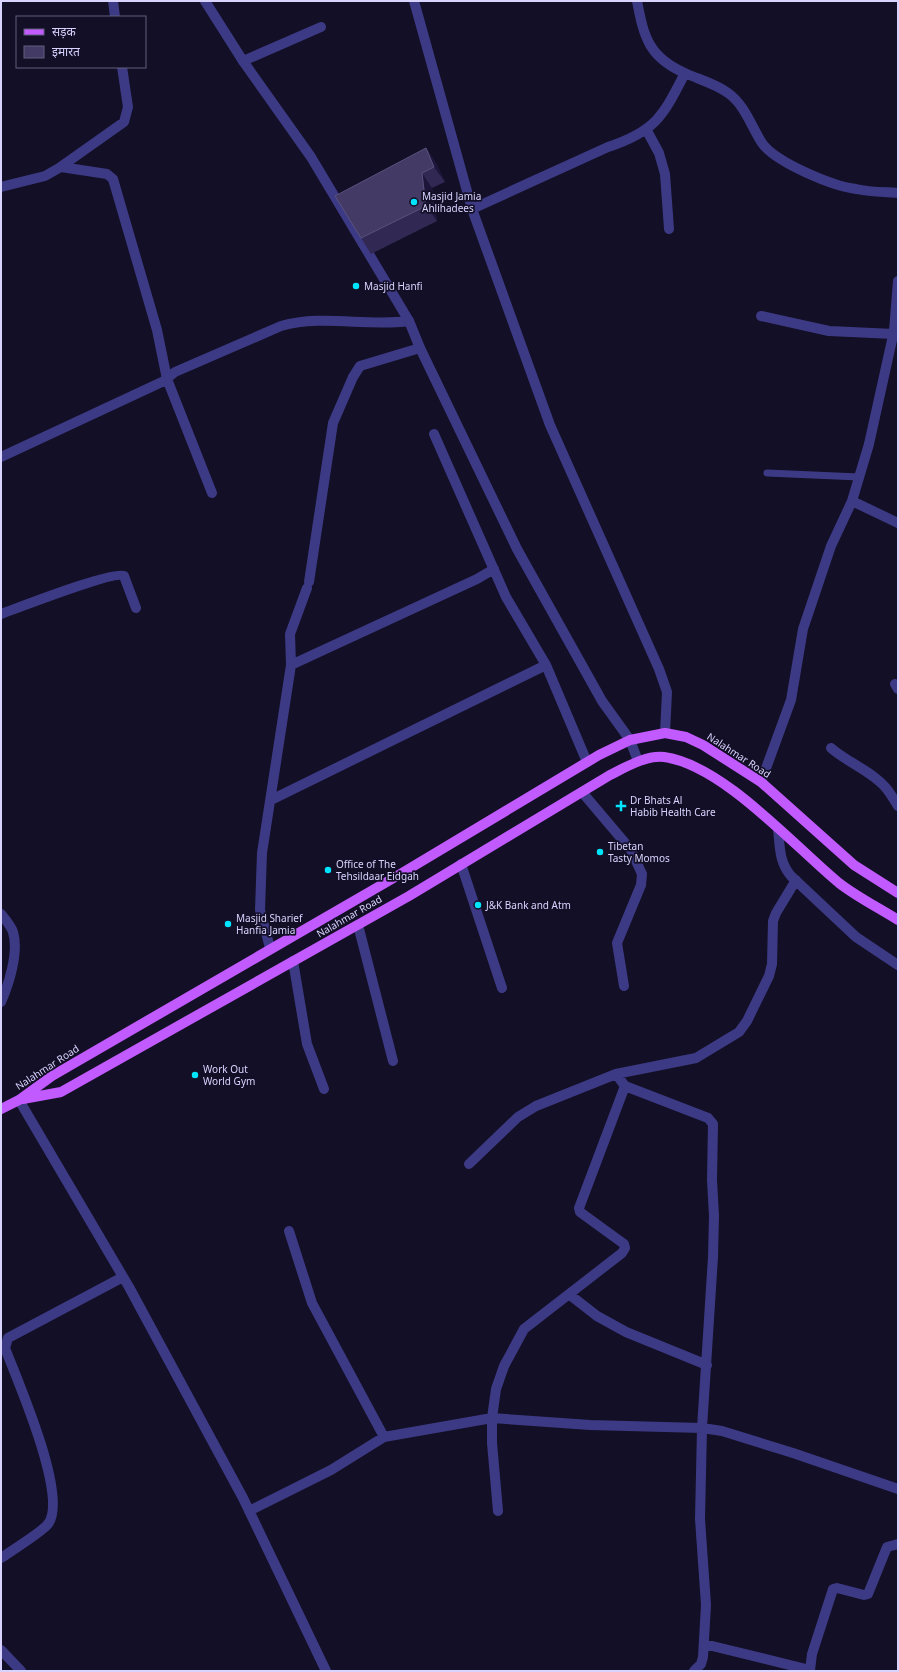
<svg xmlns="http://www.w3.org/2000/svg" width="899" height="1672" viewBox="0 0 899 1672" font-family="'Noto Sans','Noto Sans Devanagari',sans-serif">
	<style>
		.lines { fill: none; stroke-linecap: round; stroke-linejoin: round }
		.service { stroke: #3d3a85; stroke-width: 7 }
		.minor { stroke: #3d3a85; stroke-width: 10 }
		.tertiary { stroke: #3d3a85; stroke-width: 10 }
		.primary { stroke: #c25bff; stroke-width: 10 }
		.wall { fill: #312854 }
		.shaded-wall { fill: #1d163a }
		.building { fill: #433a66; stroke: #5a527e }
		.poi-dot { fill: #00e5ff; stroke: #130f26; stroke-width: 1.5 }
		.labels { text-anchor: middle; stroke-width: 3.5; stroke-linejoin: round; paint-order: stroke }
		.poi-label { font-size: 10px; fill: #d9d4ff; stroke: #130f26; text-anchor: start }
		.street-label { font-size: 10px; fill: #d9d4ff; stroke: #130f26 }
	</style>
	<rect width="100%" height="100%" fill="#130f26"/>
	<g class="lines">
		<path class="service" d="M767,473L859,477"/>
		<path class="minor" d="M113,1L115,17
			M414,1L472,209L550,425L659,669L667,692L665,733
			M637,1C644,38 649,58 687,74C701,80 716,84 728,93C745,105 751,126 762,143C775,162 832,186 856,189C869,192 884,192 898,193
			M243,61L321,27
			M646,129L659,153L665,174L669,229
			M61,167L107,174L113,179L157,330L167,379L212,493
			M1,187L45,176L59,168L124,122L128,107L122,67
			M472,209L608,147C656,131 663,116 685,73
			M761,316L829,331L894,334
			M434,434L506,597L546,665L587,762
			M1,457L164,381L175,372L281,326C323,314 366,327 409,321
			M852,501L898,523
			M309,582L333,423L353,377L360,366L420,348
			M307,588L290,634L291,665L477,579L494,569
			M1,614C18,608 115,570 124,576L136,608
			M895,684L898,689
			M831,748C848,763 872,771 886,788C891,794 894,800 898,806
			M761,782L791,700L803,629L831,546L852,501L869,444L894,331L898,281
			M582,792L631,850L642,874L641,885L617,943L624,986
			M271,800L546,665
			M778,829C780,847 779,862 791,876L856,937L898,965
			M461,864L502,988
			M1,914C6,920 11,926 13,932C19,952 9,984 1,1002
			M358,925L393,1061
			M270,948L260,910L262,853L291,665
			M293,961L307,1044L324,1089
			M616,1074L625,1086L708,1118L713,1124L712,1180L714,1216L713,1257L702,1428L700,1519L706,1605L703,1657L701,1664L694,1671
			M19,1100L129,1287L243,1498L326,1671
			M469,1164L518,1117L536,1106L616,1074L696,1058L739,1032L747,1021L769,976L772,964L773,921L776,913L796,880
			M289,1231L312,1303L384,1437
			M570,1295L597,1316L626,1332L707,1365
			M249,1511L331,1470L384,1437L492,1418L590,1425L702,1428L722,1431L793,1453L898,1489
			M498,1511L492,1443V1418L496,1389L504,1366L524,1329L622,1253L625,1248L624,1244L580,1212L579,1208L625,1086
			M1,1558C11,1551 42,1532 48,1524C69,1497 17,1380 5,1348L8,1338L123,1277
			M704,1644L810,1670L812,1654L833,1589L837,1588L864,1595L868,1594L887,1547L898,1544
			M1,1650L21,1671"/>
		<path class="tertiary" d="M205,1L243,61L311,157L409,321L420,348L517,549L602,701L630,740L638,761"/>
		<path class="primary" d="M23,1099L61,1092L409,896L610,775C626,767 646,755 664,757C723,765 794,846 839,883C857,897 879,908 898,920
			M1,1109L19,1100L52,1076L397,876L599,755L630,740L665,733L686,737L703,745L761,782L854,865L898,893"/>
	</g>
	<path class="wall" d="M426,148L436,163L445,182L432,188L437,221L371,254L361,238Z"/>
	<path class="shaded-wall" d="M426,148L436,163L445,182L434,167Z
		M422,173L432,188L437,221L426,206Z"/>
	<path class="building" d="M426,148L434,167L422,173L426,206L361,238L335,196Z"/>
	<g class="poi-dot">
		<circle cx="414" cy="202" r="4"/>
		<circle cx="356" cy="286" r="4"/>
		<path d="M619 800h4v4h4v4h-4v4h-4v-4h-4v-4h4z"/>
		<circle cx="600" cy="852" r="4"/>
		<circle cx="328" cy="870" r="4"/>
		<circle cx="478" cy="905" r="4"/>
		<circle cx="228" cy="924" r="4"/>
		<circle cx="195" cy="1075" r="4"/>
	</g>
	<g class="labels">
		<g class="poi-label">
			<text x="422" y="200">Masjid Jamia<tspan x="422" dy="12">Ahlihadees</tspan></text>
			<text x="364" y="290">Masjid Hanfi</text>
			<text x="630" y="804">Dr Bhats Al<tspan x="630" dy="12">Habib Health Care</tspan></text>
			<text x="608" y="850">Tibetan<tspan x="608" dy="12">Tasty Momos</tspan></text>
			<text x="336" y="868">Office of The<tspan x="336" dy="12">Tehsildaar Eidgah</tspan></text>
			<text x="486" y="909">J&amp;K Bank and Atm</text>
			<text x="236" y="922">Masjid Sharief<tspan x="236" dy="12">Hanfia Jamia</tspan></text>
			<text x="203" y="1073">Work Out<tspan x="203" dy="12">World Gym</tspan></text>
		</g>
		<g class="street-label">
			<text transform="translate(739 755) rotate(33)" y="4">Nalahmar Road</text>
			<text transform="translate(349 916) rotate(-30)" y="4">Nalahmar Road</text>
			<text transform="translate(47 1067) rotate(-33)" y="4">Nalahmar Road</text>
		</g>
	</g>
	<rect width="899" height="1672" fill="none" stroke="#d9d4ff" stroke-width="4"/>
	<rect x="16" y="16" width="130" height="52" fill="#130f26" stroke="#625e7d"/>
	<rect x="24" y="29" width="20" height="6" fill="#c25bff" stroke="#625e7d"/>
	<text x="52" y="36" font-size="12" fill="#d9d4ff">सड़क</text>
	<rect x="24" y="46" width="20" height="12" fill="#433a66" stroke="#625e7d"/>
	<text x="52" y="56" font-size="12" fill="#d9d4ff">इमारत</text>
</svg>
